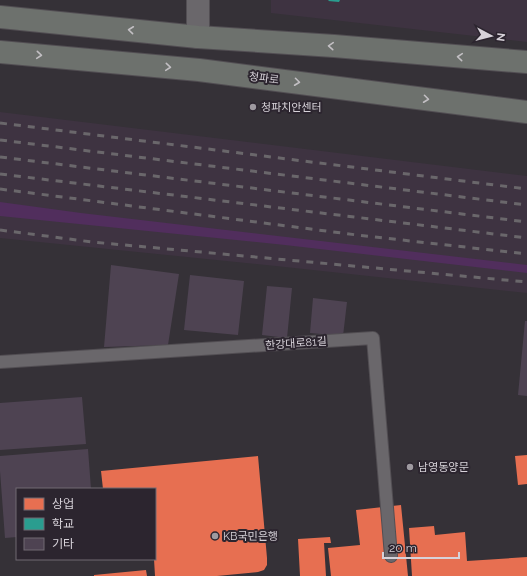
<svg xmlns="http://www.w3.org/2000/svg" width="527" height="576" viewBox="0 0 527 576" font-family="Raleway,'Noto Sans KR',sans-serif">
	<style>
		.built { fill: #3e3341 }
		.green { fill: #512e5d }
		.shops { fill: #e76f51 }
		.schools { fill: #2a9d8f }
		.building { fill: #4e4352 }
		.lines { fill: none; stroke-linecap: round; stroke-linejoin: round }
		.service-casing { stroke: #524e53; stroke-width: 14 }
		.minor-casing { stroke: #524e53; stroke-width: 24 }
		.primary-casing { stroke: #524e53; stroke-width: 24 }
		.service { stroke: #6a676b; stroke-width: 12 }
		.minor { stroke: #6a676b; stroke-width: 22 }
		.primary { stroke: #6d716d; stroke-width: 22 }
		.rail { stroke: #6a676b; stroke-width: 3; stroke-dasharray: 7 7; stroke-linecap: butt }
		.oneway { stroke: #c2bfc3 }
		.poi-dot { fill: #9e9aa0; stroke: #2c252f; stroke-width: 1.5 }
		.labels { text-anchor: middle; stroke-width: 4; stroke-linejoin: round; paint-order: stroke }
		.street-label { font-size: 11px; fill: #d7d2d9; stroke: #2c252f }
		.poi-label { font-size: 11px; fill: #d7d2d9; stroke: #2c252f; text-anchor: start }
	</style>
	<rect width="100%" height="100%" fill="#353137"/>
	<path class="built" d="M271,0H527V42L271,13Z
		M0,112L527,176V293L285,267L0,238Z"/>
	<path class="green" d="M0,202L81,213L527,265V273L285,245L0,216Z"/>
	<path class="shops" d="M527,455V484L518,485L515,456Z
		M258,456L267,558V565L264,570L258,572L217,576H155L154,559H155V489H103L101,471Z
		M401,505L408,576H331L328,548L360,545L356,510Z
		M434,526L435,535L465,532L467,561L527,557V576H412L409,528Z
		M330,537L331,543H324L326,576H300L298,539Z
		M146,570L147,576H94V575Z"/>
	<path class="schools" d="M329,0H340L339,2L328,1Z"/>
	<path class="building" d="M111,265L179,274L168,345L104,347Z
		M190,275L244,281L238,335L184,330Z
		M267,286L292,288L287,338L262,335Z
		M313,298L347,302L343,336L310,333Z
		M525,321H527V396L518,395Z
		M82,397L86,444L0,450V403Z
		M88,449L91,489H17V537L5,538L0,471V456Z"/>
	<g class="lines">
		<defs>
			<path id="service" d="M0,362L373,338L391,556"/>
			<path id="minor" d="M198,37V0"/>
			<path id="primary" d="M0,17L198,37L334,46L527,62
				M0,52L199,70L527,112"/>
		</defs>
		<use href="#service" class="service-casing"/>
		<use href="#minor" class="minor-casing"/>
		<use href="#primary" class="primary-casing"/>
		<use href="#service" class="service"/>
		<use href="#minor" class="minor"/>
		<use href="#primary" class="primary"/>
		<path class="rail" d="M0,123L527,189
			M0,140L527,205
			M0,157L527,222
			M0,174L527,238
			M0,189L357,235L527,254
			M0,230L92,242L527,282"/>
	</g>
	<defs><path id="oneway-chevron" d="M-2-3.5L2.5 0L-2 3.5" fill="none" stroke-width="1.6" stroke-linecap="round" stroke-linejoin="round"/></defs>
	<g class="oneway">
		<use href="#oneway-chevron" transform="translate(131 30) rotate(-174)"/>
		<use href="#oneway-chevron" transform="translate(331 46) rotate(-176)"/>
		<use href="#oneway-chevron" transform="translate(39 55) rotate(5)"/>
		<use href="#oneway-chevron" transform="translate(460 57) rotate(-175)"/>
		<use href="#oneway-chevron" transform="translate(168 67) rotate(5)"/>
		<use href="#oneway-chevron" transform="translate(297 82) rotate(7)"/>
		<use href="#oneway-chevron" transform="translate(426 99) rotate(7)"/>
	</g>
	<g class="poi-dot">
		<circle cx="253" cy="107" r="4"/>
		<circle cx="410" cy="467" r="4"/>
		<circle cx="215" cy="536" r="4"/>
	</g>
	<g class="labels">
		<g class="street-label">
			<text transform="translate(264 78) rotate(7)" y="4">청파로</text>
			<text transform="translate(296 343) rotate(-4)" y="4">한강대로81길</text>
		</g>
		<g class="poi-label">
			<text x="261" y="111">청파치안센터</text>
			<text x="418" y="471">남영동양문</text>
			<text x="223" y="540">KB국민은행</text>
		</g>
	</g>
	<rect x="16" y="488" width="140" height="72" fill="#2c252f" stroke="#706a73"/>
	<rect x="24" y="498" width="20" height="12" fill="#e76f51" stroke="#706a73"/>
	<text x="52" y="508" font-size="12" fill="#d7d2d9">상업</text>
	<rect x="24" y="518" width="20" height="12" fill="#2a9d8f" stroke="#706a73"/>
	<text x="52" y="528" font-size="12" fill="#d7d2d9">학교</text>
	<rect x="24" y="538" width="20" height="12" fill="#4e4352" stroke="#706a73"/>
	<text x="52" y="548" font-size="12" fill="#d7d2d9">기타</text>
	<g transform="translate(491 36) rotate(97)" stroke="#2c252f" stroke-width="3" paint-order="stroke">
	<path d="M0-3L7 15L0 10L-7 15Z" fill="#d7d2d9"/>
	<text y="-6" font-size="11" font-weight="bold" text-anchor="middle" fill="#d7d2d9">N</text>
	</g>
	<path d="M383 552v6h76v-6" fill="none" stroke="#d7d2d9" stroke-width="2"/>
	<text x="389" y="552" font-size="12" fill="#d7d2d9" stroke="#2c252f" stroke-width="3" paint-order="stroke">20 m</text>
</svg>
